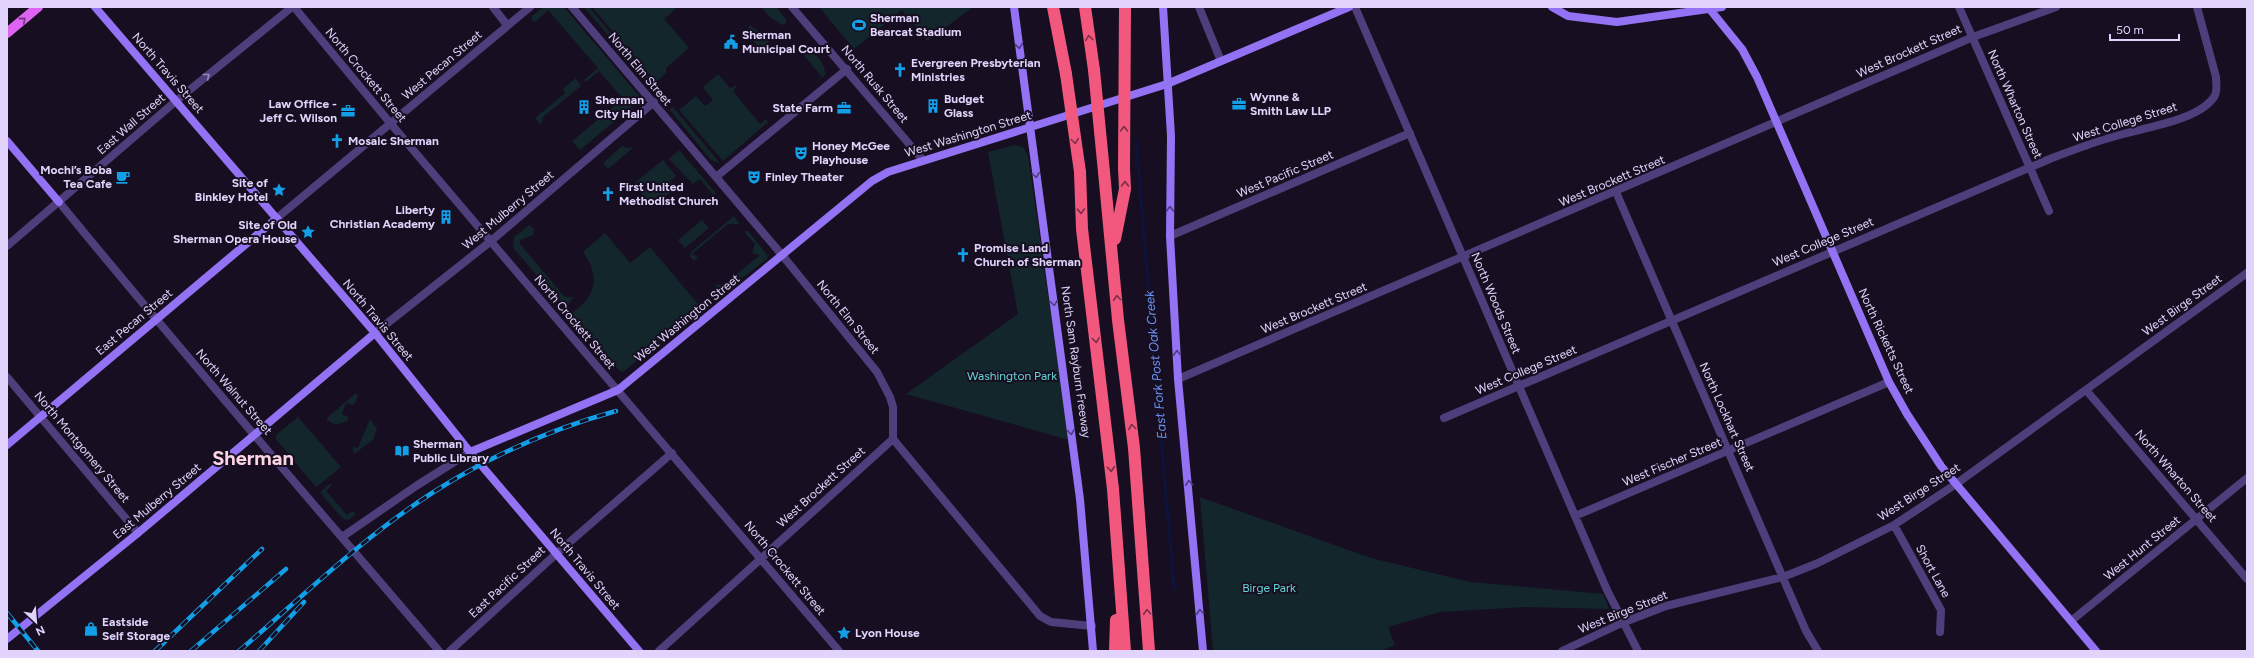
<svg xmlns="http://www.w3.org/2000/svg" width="2254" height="658" viewBox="0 0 2254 658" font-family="Figtree,sans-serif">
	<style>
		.green { fill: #13262b }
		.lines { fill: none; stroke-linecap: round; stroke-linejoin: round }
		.stream { stroke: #0d133c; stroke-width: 3 }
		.street { stroke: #4f3e7c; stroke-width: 8 }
		.secondary { stroke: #9472f4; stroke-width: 8 }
		.primary { stroke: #df63f3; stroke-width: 10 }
		.highway { stroke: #f2587d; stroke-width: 12 }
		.rail-casing { stroke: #139fe8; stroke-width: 4.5 }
		.rail { stroke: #170f21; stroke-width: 3; stroke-dasharray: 9; stroke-linecap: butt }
		.highway-bridge { stroke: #f2587d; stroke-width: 12 }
		.oneway { stroke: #71357f }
		.oneway2 { stroke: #7a304a }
		.oneway3 { stroke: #4f3c80 }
		.oneway4 { stroke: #9888bc }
		.labels { text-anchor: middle; stroke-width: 4; stroke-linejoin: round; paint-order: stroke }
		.poi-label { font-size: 12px; font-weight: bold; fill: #e1d3fb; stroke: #170f21; text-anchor: start }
		.street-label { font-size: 12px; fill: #e1d3fb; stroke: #170f21 }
		.park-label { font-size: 12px; fill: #65d5d4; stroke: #170f21 }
		.water-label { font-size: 13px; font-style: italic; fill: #6992f3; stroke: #170f21 }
		.town-label { font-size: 20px; font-weight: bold; fill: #fcd5e4; stroke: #170f21 }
	</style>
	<rect width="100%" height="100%" fill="#170f21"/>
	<path class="green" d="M544,7H564L640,97V100L580,150L572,141L623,99L599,71L586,82L584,80L598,68L548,10L535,22L532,20V16Z
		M584,7H589L654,84L651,86Z
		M592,7H678L664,19L689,48L666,68V73L656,82Z
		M761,7H776L786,19V23L783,25L771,18Z
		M819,7H973L927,41L902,10L854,49Z
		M750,25L770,40L760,50L748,34L751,31L748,27Z
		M799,49C812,49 826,61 825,75L780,114L822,77Z
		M718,74L730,88L738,85L733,91L760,124L766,119L768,122L723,161L679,110L696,96L705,106L713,100L703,87Z
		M576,78L581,86L543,117L541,125L535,118L565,93L563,89Z
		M673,107L719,162V163L711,160L669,109Z
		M1014,145L1023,147L1028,155L1069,440L906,394L1018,314L988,152Z
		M622,146L627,148L634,147L608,169L603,163Z
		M679,150L716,193L713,195L700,179L693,184L669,159Z
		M663,160L676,176L670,181L676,188L652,207L633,184Z
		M734,216L739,224H728L692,254L698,257L694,261L690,256L691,252Z
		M702,220L709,228L685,248L678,240Z
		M529,225L534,229L533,235L520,240V244L565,297H574L568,305L562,304L513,248L514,237Z
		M747,230L768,256L767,259L721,294L715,284L723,285L760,255L752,253L755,244L745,233Z
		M605,233L630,263L650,247L702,309L623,372L619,370L573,317V312C597,295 600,276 583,252Z
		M356,393L358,395L354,405L346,403L342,414L349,417L347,421L336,425L327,420V418Z
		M298,417L341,467L316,487L276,439V435Z
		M370,419L377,429L373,440L354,454L352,447L358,448Z
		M331,483L332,485L326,491L347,515L352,511L355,513V515L349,520L343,519L320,492Z
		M1200,497L1371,558L1470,582L1603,594L1609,609L1525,607L1440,612L1388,627L1395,645L1381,651H1213Z"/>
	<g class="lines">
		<path class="stream" d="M1136,141L1174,588"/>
		<path class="street" d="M294,7L391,124L839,651
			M493,7L507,25
			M572,7L782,255L877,372L890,397L893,407V439L1040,616L1051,622L1092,626
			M792,7L922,159
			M1199,7L1221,61
			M1355,7L1607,590L1638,651
			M1959,7L2049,211
			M716,177L847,69
			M1616,192L1806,631L1818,651
			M59,202C183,354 312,502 439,651
			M277,218L530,7
			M1170,236L1410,133
			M7,246L176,101L292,7
			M375,333L491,241L654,102
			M7,377L138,533
			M1178,379L1973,37L2056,7
			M2086,390L2247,579
			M1444,418L2052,158C2073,150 2094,142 2116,136C2142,128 2198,121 2214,97C2218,92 2216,83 2216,77L2197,7
			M1575,516L1889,382
			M1894,525L1941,610L1940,632
			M342,537L416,486L470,452
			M2071,621L2247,478
			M450,651L556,554L672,453
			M659,651L893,439
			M1562,651L1622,623L1666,606L1783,577L1818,563L1894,525L1956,484L2247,273"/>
		<path class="secondary" d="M95,7L375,333L470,452L639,651
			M1014,7L1080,499L1093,651
			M1163,7L1171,136L1170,236L1178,379L1203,651
			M1552,7L1568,16L1617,22L1722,7
			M1708,7L1742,49L1757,77L1889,382L1907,414L1941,466L2096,651
			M7,141L59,202
			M7,445L277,218
			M470,452L618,390L872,181L888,172L1167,84L1349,7
			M7,639L138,533L375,333"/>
		<path class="primary" d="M7,33L38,7"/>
		<path class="highway" d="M1053,7L1066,74
			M1085,7L1094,70
			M1080,172L1082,229L1113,489L1125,651
			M1104,172L1118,320L1134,448L1149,651
			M1115,239L1125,189L1124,168
			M1115,651L1116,620"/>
		<defs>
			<path id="rail" d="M7,613L38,651
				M155,651L262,549
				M191,651L286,569
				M239,651C302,597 362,538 432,493C488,457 551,429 616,411
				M259,651L304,602"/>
		</defs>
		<use href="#rail" class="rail-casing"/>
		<use href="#rail" class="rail"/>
		<path class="highway-bridge" d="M1094,70L1104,172
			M1066,74L1080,172
			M1124,168L1125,7"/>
	</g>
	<defs><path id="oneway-chevron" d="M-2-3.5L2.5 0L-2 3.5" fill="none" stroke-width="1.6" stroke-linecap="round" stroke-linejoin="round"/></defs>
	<use class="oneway" href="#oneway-chevron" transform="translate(23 20) rotate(-40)"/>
	<g class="oneway2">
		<use href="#oneway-chevron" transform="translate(1089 38) rotate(-98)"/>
		<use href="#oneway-chevron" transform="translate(1124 129) rotate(-90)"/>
		<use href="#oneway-chevron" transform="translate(1075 141) rotate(82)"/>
		<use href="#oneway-chevron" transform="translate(1125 184) rotate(-90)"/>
		<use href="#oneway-chevron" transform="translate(1081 211) rotate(88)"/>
		<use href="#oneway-chevron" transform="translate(1117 298) rotate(-95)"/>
		<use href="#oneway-chevron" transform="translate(1096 340) rotate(83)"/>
		<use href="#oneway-chevron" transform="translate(1132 427) rotate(-97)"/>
		<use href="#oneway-chevron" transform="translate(1111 469) rotate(85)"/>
		<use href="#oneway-chevron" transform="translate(1147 612) rotate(-93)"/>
	</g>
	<g class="oneway3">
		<use href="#oneway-chevron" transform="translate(1019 46) rotate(83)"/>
		<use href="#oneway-chevron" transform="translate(1036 175) rotate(82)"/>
		<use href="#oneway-chevron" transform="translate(1170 209) rotate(-89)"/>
		<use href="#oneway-chevron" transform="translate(1054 303) rotate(82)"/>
		<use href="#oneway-chevron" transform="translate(1177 353) rotate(-93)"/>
		<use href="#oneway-chevron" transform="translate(1071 432) rotate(82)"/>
		<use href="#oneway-chevron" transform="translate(1189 483) rotate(-95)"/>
		<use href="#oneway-chevron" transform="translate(1200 612) rotate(-95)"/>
	</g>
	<use class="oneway4" href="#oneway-chevron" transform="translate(207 76) rotate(-39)"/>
	<defs>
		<symbol id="stadium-bare" viewBox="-9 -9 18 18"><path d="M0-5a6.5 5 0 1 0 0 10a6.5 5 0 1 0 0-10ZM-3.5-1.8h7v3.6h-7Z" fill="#139fe8" stroke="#170f21" stroke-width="2.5" paint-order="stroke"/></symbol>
		<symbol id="civic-bare" viewBox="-9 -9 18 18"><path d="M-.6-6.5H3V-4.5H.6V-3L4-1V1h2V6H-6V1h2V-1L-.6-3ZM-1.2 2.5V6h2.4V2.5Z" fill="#139fe8" stroke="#170f21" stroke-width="2.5" paint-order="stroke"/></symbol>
		<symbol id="church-bare" viewBox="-9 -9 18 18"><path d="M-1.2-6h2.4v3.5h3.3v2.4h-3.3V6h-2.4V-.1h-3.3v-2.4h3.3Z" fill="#139fe8" stroke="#170f21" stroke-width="2.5" paint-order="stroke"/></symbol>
		<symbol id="office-bare" viewBox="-9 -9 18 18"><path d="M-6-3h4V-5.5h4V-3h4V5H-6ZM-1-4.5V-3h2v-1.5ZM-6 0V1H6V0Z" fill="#139fe8" stroke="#170f21" stroke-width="2.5" paint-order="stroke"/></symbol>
		<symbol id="building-bare" viewBox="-9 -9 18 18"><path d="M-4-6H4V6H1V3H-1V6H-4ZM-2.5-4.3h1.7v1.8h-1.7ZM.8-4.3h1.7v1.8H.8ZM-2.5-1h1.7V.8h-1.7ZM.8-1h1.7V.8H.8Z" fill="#139fe8" stroke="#170f21" stroke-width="2.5" paint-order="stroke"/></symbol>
		<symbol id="theatre-bare" viewBox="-9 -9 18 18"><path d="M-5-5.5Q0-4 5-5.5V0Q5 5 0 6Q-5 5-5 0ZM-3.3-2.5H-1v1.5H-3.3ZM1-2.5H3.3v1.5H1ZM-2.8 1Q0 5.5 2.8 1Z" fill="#139fe8" stroke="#170f21" stroke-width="2.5" paint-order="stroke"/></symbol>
		<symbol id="cafe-bare" viewBox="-9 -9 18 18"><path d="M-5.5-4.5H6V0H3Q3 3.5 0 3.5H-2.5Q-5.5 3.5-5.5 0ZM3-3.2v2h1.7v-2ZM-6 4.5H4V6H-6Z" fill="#139fe8" stroke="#170f21" stroke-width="2.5" paint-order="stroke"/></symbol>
		<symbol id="sight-bare" viewBox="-9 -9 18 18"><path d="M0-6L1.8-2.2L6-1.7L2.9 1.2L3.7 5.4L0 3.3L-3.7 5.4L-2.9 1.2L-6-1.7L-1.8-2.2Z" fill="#139fe8" stroke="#170f21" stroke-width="2.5" paint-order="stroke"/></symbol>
		<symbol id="library-bare" viewBox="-9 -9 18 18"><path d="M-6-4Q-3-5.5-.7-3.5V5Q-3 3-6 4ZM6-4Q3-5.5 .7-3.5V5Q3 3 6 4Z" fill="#139fe8" stroke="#170f21" stroke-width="2.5" paint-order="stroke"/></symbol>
		<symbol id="shop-bare" viewBox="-9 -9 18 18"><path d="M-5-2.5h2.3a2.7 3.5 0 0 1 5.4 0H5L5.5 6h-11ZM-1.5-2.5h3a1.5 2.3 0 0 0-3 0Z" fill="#139fe8" stroke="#170f21" stroke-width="2.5" paint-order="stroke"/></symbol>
	</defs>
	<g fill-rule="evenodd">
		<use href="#stadium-bare" x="849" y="15" width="20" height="20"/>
		<use href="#civic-bare" x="721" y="32" width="20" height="20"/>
		<use href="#church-bare" x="890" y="60" width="20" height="20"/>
		<use href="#office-bare" x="1229" y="94" width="20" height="20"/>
		<use href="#building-bare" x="923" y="96" width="20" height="20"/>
		<use href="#building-bare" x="574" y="97" width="20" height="20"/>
		<use href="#office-bare" x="834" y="98" width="20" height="20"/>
		<use href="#office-bare" x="338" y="101" width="20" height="20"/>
		<use href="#church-bare" x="327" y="131" width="20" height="20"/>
		<use href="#theatre-bare" x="791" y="143" width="20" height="20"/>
		<use href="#cafe-bare" x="113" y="167" width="20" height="20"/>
		<use href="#theatre-bare" x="744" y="167" width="20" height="20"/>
		<use href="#sight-bare" x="269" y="180" width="20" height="20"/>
		<use href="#church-bare" x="598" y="184" width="20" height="20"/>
		<use href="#building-bare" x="436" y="207" width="20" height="20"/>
		<use href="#sight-bare" x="298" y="222" width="20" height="20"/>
		<use href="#church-bare" x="953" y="245" width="20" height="20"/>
		<use href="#library-bare" x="392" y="441" width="20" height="20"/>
		<use href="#shop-bare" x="81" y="619" width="20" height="20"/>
		<use href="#sight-bare" x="834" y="623" width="20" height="20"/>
	</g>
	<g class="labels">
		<g class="poi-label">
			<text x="870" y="22">Sherman<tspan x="870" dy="14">Bearcat Stadium</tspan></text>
			<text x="742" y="39">Sherman<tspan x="742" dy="14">Municipal Court</tspan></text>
			<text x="911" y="67">Evergreen Presbyterian<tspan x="911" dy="14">Ministries</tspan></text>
			<text x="1250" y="101">Wynne &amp;<tspan x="1250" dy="14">Smith Law LLP</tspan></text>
			<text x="944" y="103">Budget<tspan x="944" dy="14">Glass</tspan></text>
			<text x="595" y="104">Sherman<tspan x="595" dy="14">City Hall</tspan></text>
			<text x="337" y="108" text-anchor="end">Law Office -<tspan x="337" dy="14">Jeff C. Wilson</tspan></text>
			<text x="833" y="112" text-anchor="end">State Farm</text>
			<text x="348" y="145">Mosaic Sherman</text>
			<text x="812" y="150">Honey McGee<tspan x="812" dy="14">Playhouse</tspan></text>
			<text x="112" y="174" text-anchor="end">Mochi’s Boba<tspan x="112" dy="14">Tea Cafe</tspan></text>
			<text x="765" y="181">Finley Theater</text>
			<text x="268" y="187" text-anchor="end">Site of<tspan x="268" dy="14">Binkley Hotel</tspan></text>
			<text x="619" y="191">First United<tspan x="619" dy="14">Methodist Church</tspan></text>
			<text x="435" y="214" text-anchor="end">Liberty<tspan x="435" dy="14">Christian Academy</tspan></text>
			<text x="297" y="229" text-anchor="end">Site of Old<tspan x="297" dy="14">Sherman Opera House</tspan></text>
			<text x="974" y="252">Promise Land<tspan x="974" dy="14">Church of Sherman</tspan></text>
			<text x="413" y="448">Sherman<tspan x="413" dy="14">Public Library</tspan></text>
			<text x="102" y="626">Eastside<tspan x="102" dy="14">Self Storage</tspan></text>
			<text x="855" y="637">Lyon House</text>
		</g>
		<g class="street-label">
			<text transform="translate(1909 51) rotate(-24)" y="4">West Brockett Street</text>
			<text transform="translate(442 65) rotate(-40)" y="4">West Pecan Street</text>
			<text transform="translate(640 69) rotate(50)" y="4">North Elm Street</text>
			<text transform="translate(168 73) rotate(49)" y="4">North Travis Street</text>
			<text transform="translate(366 75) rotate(50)" y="4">North Crockett Street</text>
			<text transform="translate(875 84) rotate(50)" y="4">North Rusk Street</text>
			<text transform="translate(2015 104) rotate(66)" y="4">North Wharton Street</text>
			<text transform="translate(2125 122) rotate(-17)" y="4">West College Street</text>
			<text transform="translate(131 124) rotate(-41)" y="4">East Wall Street</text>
			<text transform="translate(968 134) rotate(-17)" y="4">West Washington Street</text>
			<text transform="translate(1285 174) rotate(-23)" y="4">West Pacific Street</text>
			<text transform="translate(1612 181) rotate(-23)" y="4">West Brockett Street</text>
			<text transform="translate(508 210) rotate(-40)" y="4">West Mulberry Street</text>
			<text transform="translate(1823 242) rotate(-23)" y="4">West College Street</text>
			<text transform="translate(1496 303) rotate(67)" y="4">North Woods Street</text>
			<text transform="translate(2182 305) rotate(-36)" y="4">West Birge Street</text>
			<text transform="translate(1314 308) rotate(-23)" y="4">West Brockett Street</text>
			<text transform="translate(848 317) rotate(51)" y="4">North Elm Street</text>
			<text transform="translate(687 318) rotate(-39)" y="4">West Washington Street</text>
			<text transform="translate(378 320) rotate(50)" y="4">North Travis Street</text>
			<text transform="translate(134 322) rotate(-40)" y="4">East Pecan Street</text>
			<text transform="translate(575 322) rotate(50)" y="4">North Crockett Street</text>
			<text transform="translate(1886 341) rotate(65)" y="4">North Ricketts Street</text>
			<text transform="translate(1076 362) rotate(82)" y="4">North Sam Rayburn Freeway</text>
			<text transform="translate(1526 370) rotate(-23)" y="4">West College Street</text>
			<text transform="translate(234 392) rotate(49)" y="4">North Walnut Street</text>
			<text transform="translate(1727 417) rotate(66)" y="4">North Lockhart Street</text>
			<text transform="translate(82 447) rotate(50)" y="4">North Montgomery Street</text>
			<text transform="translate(1672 462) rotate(-23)" y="4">West Fischer Street</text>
			<text transform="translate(2176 476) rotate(49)" y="4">North Wharton Street</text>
			<text transform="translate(821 487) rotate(-42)" y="4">West Brockett Street</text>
			<text transform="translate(1919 492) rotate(-33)" y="4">West Birge Street</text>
			<text transform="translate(157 501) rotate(-40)" y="4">East Mulberry Street</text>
			<text transform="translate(2142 548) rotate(-39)" y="4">West Hunt Street</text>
			<text transform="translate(785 568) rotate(50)" y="4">North Crockett Street</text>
			<text transform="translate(585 569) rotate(50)" y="4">North Travis Street</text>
			<text transform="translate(1933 571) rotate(61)" y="4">Short Lane</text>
			<text transform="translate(507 582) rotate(-43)" y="4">East Pacific Street</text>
			<text transform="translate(1623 612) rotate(-22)" y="4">West Birge Street</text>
		</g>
		<g class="park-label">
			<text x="1012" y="380">Washington Park</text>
			<text x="1269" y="592">Birge Park</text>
		</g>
		<g class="water-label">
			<text transform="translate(1155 365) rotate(-95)" y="5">East Fork Post Oak Creek</text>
		</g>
		<g class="town-label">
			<text x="253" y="465">Sherman</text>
		</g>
	</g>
	<rect width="2254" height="658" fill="none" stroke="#e1d3fb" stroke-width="16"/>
	<g transform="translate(36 622) rotate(154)" stroke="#170f21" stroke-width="3" paint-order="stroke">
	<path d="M0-3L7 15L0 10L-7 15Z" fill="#e1d3fb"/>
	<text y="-6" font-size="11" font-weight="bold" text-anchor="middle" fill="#e1d3fb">N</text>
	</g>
	<path d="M2110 34v6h69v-6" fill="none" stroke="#e1d3fb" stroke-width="2"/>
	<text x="2116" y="34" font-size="12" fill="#e1d3fb" stroke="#170f21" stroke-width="3" paint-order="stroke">50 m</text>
</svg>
